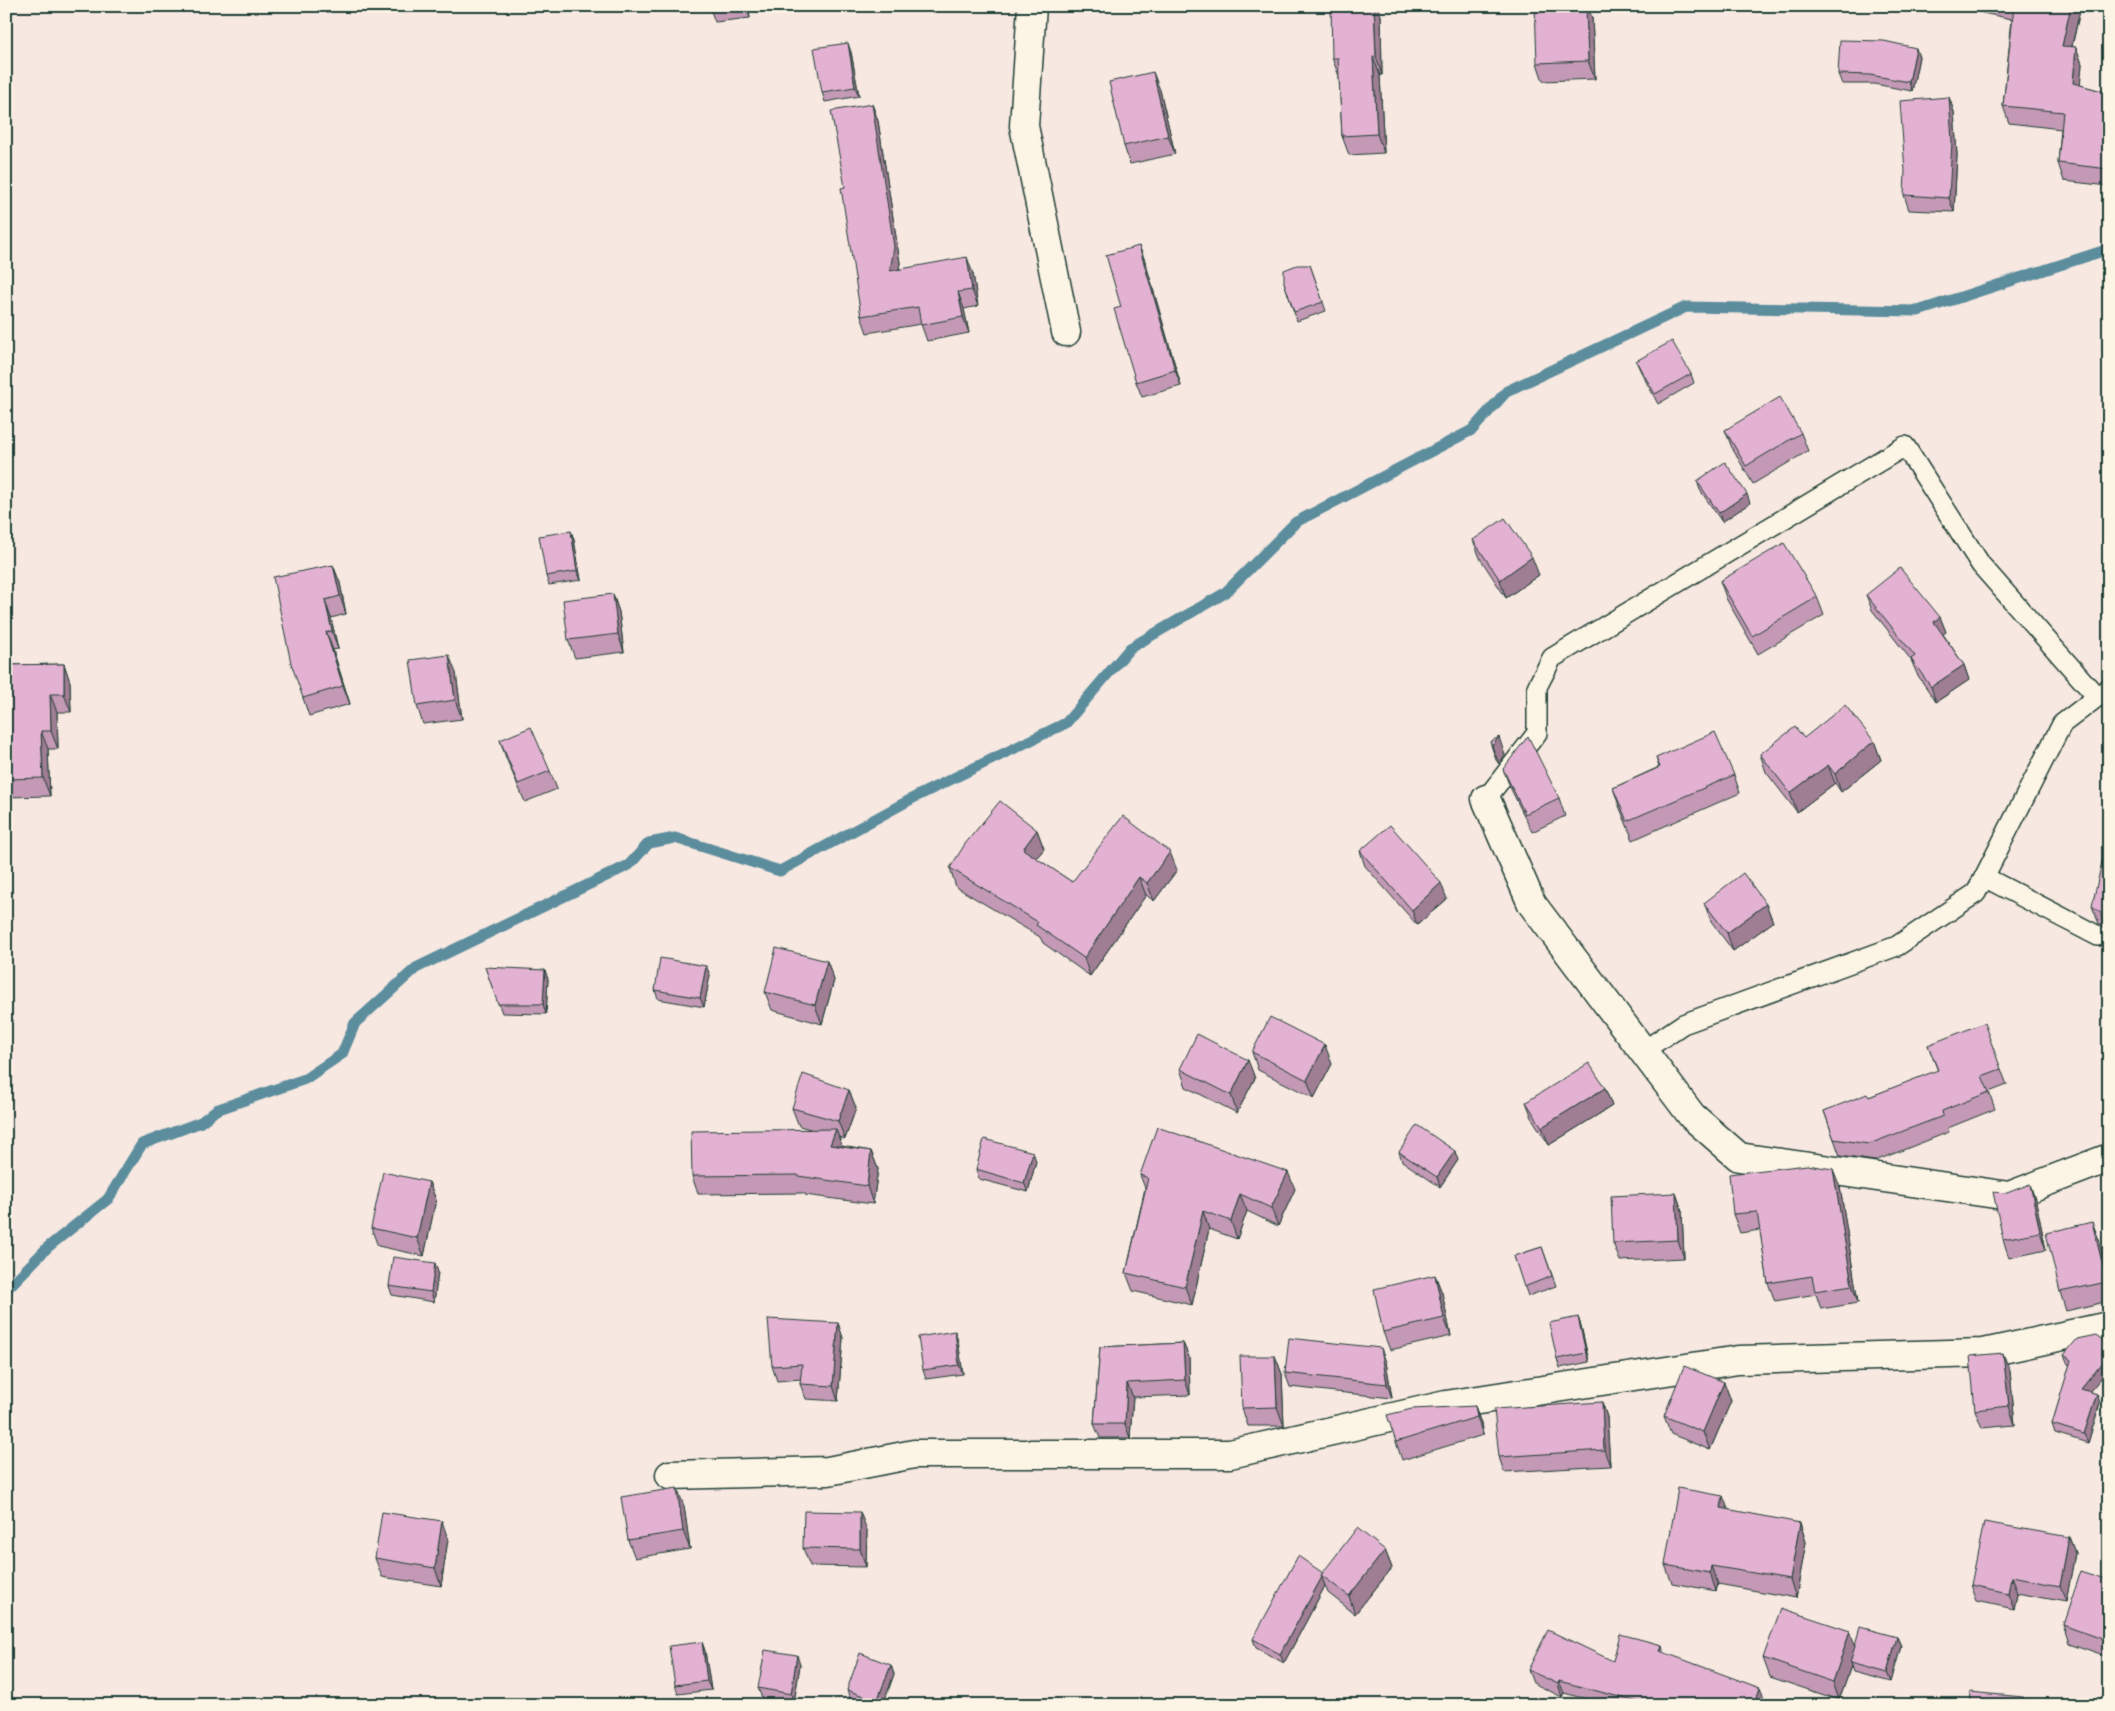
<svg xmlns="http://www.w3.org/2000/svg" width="2115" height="1711" viewBox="0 0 2115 1711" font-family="Mali,sans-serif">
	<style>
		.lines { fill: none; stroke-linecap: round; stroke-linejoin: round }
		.stream { stroke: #5b8d9d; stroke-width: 11 }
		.lane-casing { stroke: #1f3d34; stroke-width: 22 }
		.street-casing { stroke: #1f3d34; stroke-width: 31 }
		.lane { stroke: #fcf5e5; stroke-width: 19 }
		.street { stroke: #fcf5e5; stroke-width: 28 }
		.wall { fill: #c399b5; stroke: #1f3d34 }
		.shaded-wall { fill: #9f7d93; stroke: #1f3d34 }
		.building { fill: #e3b2d2; stroke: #1f3d34 }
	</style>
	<rect width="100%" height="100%" fill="#f7e8e1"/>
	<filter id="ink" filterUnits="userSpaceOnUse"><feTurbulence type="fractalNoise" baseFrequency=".02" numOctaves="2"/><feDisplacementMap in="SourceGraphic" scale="10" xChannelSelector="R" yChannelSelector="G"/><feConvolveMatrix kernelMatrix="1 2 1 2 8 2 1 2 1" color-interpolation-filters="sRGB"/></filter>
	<g filter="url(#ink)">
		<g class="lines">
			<path class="stream" d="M6,1290L48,1247L108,1199L142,1144L201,1122L216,1110L305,1079L342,1054L355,1023L416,968L629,865L649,843L675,838L780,871L917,796L1066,723L1130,648L1225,593L1296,522L1472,430L1507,391L1686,307L1918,311L2109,249"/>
			<defs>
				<path id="lane" d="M1486,799L1537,733V687L1552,658L1905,446L1981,565L2097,697
					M1984,877L2098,936
					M1643,1051L1683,1024L1897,946L1976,893L2062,724L2109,688"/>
				<path id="street" d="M1032,6L1024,126L1066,332
					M1486,799L1532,904L1692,1116L1739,1157L2009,1196L2109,1158
					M670,1475L828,1471L914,1454H1230L1446,1405L1738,1360L1984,1353L2109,1326"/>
			</defs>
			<use href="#lane" class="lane-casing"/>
			<use href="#street" class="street-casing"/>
			<use href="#lane" class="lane"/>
			<use href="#street" class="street"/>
		</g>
		<path class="wall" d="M709,6H748L750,18L715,22Z
			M1953,6H2081L2072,47H2076L2082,64L2080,85L2109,93V186L2064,181L2058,163L2061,129L2009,123L2003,106L2012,19L1953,7Z
			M1381,15L1382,75H1380L1384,153L1349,155L1342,136L1339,76L1332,58Z
			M1592,18L1595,79L1543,81L1537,63Z
			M851,52L859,96L825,102L822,92Z
			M1919,57L1912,91L1874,84H1842L1838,74Z
			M1160,90L1175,154L1130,164L1124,146Z
			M1949,97L1954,112L1957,155L1954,212L1909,210L1904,195Z
			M872,104L878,121L900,263L899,269L973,274L978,306L964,309L969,333L927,341L921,324L867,333L861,316L845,187Z
			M1139,246L1145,261L1181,386L1142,397L1136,382L1121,307Z
			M1310,265L1326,311L1297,321L1284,282Z
			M1636,361L1691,374L1694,383L1658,404L1640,370Z
			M1725,430L1801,433L1808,451L1753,484L1732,448Z
			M1697,481L1750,503L1722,522L1700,490Z
			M571,531L574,540L581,580L549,585L546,576Z
			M1473,540L1539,575L1506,598L1480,558Z
			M333,565L340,583L346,614L331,618L338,649L333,650L350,704L309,716L303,698Z
			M1720,581L1817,597L1824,615L1758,654L1727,600Z
			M613,594L619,612L624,652L575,658L568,640Z
			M1866,595L1940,617L1946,632L1943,634L1964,665L1969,680L1936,702L1917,674L1911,660L1872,610Z
			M64,664L70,682L71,712H57L58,749H48L50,796L6,797V665Z
			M456,673L462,719L423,724L417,706Z
			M1804,738L1874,741L1881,760L1841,792L1835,783L1797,812L1766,772L1760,754Z
			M500,740L550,771L557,789L525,802L506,758Z
			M1490,742L1505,755L1499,764L1496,760Z
			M1656,758L1734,775L1740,793L1633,840L1619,806L1613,788L1659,767Z
			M1503,769L1559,798L1565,816L1532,832L1510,787Z
			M1037,830L1044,849L1036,858L1072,882L1177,870L1154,901L1146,895L1090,976L1043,943L1040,937L956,887L950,868Z
			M2109,841V939L2104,928L2099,924L2092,906Z
			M1360,851L1447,899L1417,925L1365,866Z
			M1704,903L1766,904L1773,922L1733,951L1711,921Z
			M827,961L834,980L822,1024L772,1010L765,992Z
			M706,966L710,975L704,1007L658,999L655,990Z
			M485,967L548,979L546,1014L502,1013Z
			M1928,1045L2001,1069L2007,1085L1989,1092L1995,1109L1948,1128L1949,1132L1875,1161L1840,1156L1824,1111L1869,1097L1938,1071Z
			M1252,1052L1332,1064L1314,1098L1258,1070Z
			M1180,1069L1255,1078L1237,1113L1186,1087Z
			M1605,1088L1612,1106L1549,1145L1533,1120L1526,1102Z
			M849,1090L856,1108L845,1139L839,1137L842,1146L871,1151L878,1169L873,1204L805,1195L804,1193L698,1194L692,1176L810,1129L799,1126L792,1108Z
			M1399,1152L1458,1160L1440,1187L1402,1161Z
			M1036,1161L1028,1192L979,1179L976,1169Z
			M1140,1175L1295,1189L1278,1226L1247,1211L1237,1239L1209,1229L1192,1305L1133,1291L1126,1273L1145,1188Z
			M429,1182L436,1200L424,1256L378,1246L371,1228Z
			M1840,1187L1858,1303L1821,1309L1816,1294L1775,1301L1768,1283L1760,1230L1740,1233L1733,1214Z
			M1676,1193L1682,1211L1684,1258L1620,1261L1613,1243Z
			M2036,1202L2046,1250L2009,1258L2003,1239Z
			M2092,1222L2099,1240L2109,1281V1301L2066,1311L2060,1292Z
			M1542,1247L1556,1286L1528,1296L1514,1256Z
			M438,1272L434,1302L392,1295L389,1286Z
			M1435,1275L1442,1293L1451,1336L1390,1350L1383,1332Z
			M1578,1317L1581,1326L1589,1362L1560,1368L1557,1359Z
			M838,1323L843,1338L838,1401L806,1399L800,1384L801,1379L777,1381L772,1366Z
			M958,1341L963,1374L926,1379L923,1370Z
			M1183,1343L1189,1357L1190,1395L1133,1397L1130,1438H1100L1094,1424L1100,1347Z
			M2109,1345L2089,1392L2097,1394L2100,1403L2088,1443L2055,1433L2052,1424L2070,1366L2068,1364L2064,1355Z
			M1275,1356L1282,1374L1284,1426H1248L1242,1408Z
			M1386,1362L1392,1398L1290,1387L1285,1373Z
			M2010,1371L2015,1425L1982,1428L1975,1410Z
			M1724,1382L1731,1401L1710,1450L1671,1434L1664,1416Z
			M1602,1402L1607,1417L1610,1466L1504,1472L1499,1457Z
			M1475,1406L1481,1424L1483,1435L1402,1460L1396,1442Z
			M684,1506L690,1549L635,1558L628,1540Z
			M1800,1523L1806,1542L1796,1598L1718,1584L1716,1591L1672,1583L1665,1565Z
			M867,1530L866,1567L810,1566L803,1548Z
			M2069,1537L2075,1553L2066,1602L2017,1593L2014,1609L1977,1601L1971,1585Z
			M448,1539L441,1586L382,1577L375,1558Z
			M1385,1550L1392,1568L1355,1614L1328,1593L1325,1586L1284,1663L1256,1648L1253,1639L1323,1573Z
			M2109,1580V1657L2069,1643L2063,1625Z
			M1897,1637L1901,1646L1891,1682L1853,1672L1851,1666L1839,1700L1770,1677L1763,1658L1855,1645Z
			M702,1642L705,1651L711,1690L678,1694L675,1685Z
			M1665,1653L1765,1700L1763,1705H1607L1564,1693L1562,1697L1533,1683L1528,1670L1613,1661Z
			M800,1665L794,1703L762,1698L758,1688Z
			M894,1674L883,1705H865L850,1699L847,1690Z"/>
		<path class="shaded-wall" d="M746,6H748L750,18Z
			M1374,6H1377L1381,15L1382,75L1376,57Z
			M1586,6H1588L1592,18L1595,79L1588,61Z
			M2071,6H2081L2068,63L2062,46Z
			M848,43L851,52L859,96L855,87Z
			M2076,47L2082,64L2079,101L2073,83Z
			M1916,48L1919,57L1912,91L1909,82Z
			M1373,57L1380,75L1384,153L1377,134Z
			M1153,72L1160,90L1175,154L1168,136Z
			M1949,97L1954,112L1957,155L1954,212L1949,198Z
			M872,104L878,121L900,263L896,287L890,271Z
			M1139,246L1145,261L1181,386L1175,370Z
			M967,257L973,274L978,306L972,290Z
			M958,292L964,309L969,333L963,317Z
			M1747,494L1750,503L1722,522L1719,513Z
			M571,531L574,540L581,580L577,571Z
			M1532,557L1539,575L1506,598L1500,580Z
			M333,565L340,583L346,614L340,596Z
			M613,594L619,612L624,652L618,634Z
			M325,600L331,618L338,649L332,631Z
			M1940,617L1946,632L1940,637L1934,622Z
			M326,632L333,650L350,704L343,686Z
			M449,655L456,673L462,719L455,700Z
			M64,664L70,682L71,712L64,694Z
			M1964,665L1969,680L1936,702L1931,687Z
			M50,694L57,712L58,749L51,731Z
			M41,731L48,749L50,796L43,778Z
			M1499,737L1505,755L1499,764L1492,746Z
			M1874,741L1881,760L1841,792L1835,774Z
			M1828,765L1835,783L1797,812L1790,793Z
			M1037,830L1044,849L1029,867L1023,849Z
			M1170,852L1177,870L1154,901L1147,883Z
			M1139,877L1146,895L1090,976L1084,958Z
			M1441,883L1447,899L1417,925L1412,910Z
			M1766,904L1773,922L1733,951L1727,933Z
			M827,961L834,980L822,1024L815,1005Z
			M706,966L710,975L704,1007L700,998Z
			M545,970L548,979L546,1014L543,1004Z
			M1325,1045L1332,1064L1314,1098L1307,1080Z
			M1248,1060L1255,1078L1237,1113L1231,1095Z
			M1605,1088L1612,1106L1549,1145L1542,1127Z
			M849,1090L856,1108L845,1139L838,1121Z
			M836,1129L842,1147L830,1145Z
			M871,1151L878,1169L873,1204L867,1186Z
			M1455,1151L1458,1160L1440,1187L1437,1177Z
			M1033,1152L1036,1161L1028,1192L1024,1183Z
			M1833,1169L1840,1187L1858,1303L1852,1285Z
			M1288,1172L1295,1189L1278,1226L1271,1208Z
			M429,1182L436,1200L424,1256L417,1238Z
			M2030,1184L2036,1202L2046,1250L2040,1232Z
			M1676,1193L1682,1211L1684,1258L1678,1240Z
			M1240,1194L1247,1211L1237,1239L1231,1221Z
			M1203,1211L1209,1229L1192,1305L1185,1287Z
			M2092,1222L2099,1240L2109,1281V1288L2107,1282Z
			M435,1263L438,1272L434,1302L431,1292Z
			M1435,1275L1442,1293L1451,1336L1444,1318Z
			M1578,1317L1581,1326L1589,1362L1586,1353Z
			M838,1323L843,1338L838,1401L833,1386Z
			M955,1331L958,1341L963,1374L959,1365Z
			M1183,1343L1189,1357L1190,1395L1185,1380Z
			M1381,1348L1386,1362L1392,1398L1387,1384Z
			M2003,1353L2010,1371L2015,1425L2009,1406Z
			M2109,1355V1369L2084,1398L2081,1389Z
			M1275,1356L1282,1374L1284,1426L1277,1407Z
			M1724,1382L1731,1401L1710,1450L1703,1432Z
			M1127,1383L1133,1397L1130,1438L1125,1424Z
			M2097,1394L2100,1403L2088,1443L2084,1434Z
			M1602,1402L1607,1417L1610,1466L1604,1450Z
			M1475,1406L1481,1424L1483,1435L1477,1417Z
			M677,1488L684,1506L690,1549L683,1531Z
			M1723,1496L1730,1514L1721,1508Z
			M860,1512L867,1530L866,1567L860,1549Z
			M442,1521L448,1539L441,1586L435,1568Z
			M1800,1523L1806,1542L1796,1598L1790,1579Z
			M2069,1537L2075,1553L2066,1602L2060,1586Z
			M1385,1550L1392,1568L1355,1614L1349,1596Z
			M1711,1566L1718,1584L1716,1591L1710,1573Z
			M1322,1577L1325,1586L1284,1663L1280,1654Z
			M2011,1577L2017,1593L2014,1609L2008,1593Z
			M2109,1627V1652L2104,1640Z
			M1850,1631L1857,1650L1850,1663L1851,1666L1839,1700L1833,1682Z
			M1897,1637L1901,1646L1891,1682L1887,1673Z
			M702,1642L705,1651L711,1690L707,1681Z
			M1662,1645L1666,1658L1660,1651Z
			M797,1655L800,1665L794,1703L791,1694Z
			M891,1665L894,1674L883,1705H878L877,1701Z
			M1559,1681L1564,1693L1562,1697L1558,1684Z
			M1760,1688L1765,1700L1763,1705H1754Z
			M2023,1697L2026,1705H2023Z"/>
		<path class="building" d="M1331,6H1374L1376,57H1373L1377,134L1342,136L1338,58H1332Z
			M1535,6H1586L1588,61L1537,63Z
			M2014,6H2071L2062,46L2076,47L2073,83L2109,93V169L2058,163L2063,112L2003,106Z
			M1840,40L1884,41L1916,48L1909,82L1870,75L1838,74Z
			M848,43L855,87L822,92L814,48Z
			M1153,72L1168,136L1124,146L1109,82Z
			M1949,97L1952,141L1949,198L1904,195L1905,171L1900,101Z
			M872,104L894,247L890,271L967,257L972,290L958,292L963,317L921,325L918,307L861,316L841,188L845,187L831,111Z
			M1139,246L1175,370L1136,382L1114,309L1121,307L1106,255Z
			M1297,265H1310L1323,302L1294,312L1284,282V270Z
			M1672,341L1691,374L1655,394L1636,361Z
			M1780,397L1801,433L1746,466L1725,430Z
			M1725,462L1747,494L1719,513L1697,481Z
			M1505,518L1532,557L1500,580L1473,540Z
			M571,531L577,571L546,576L539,536Z
			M1784,543L1817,597L1752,636L1720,581Z
			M333,565L340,596L325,600L332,631L326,632L343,686L303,698L291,663L273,577Z
			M1900,568L1940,617L1934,622L1964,665L1931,687L1911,659L1915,656L1866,595Z
			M613,594L618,634L568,640L563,600Z
			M449,655L455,700L417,706L410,660Z
			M64,664V694H50L51,731H41L43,778L6,779V665Z
			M1845,705L1874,741L1835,774L1828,765L1790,793L1760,754L1795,727L1804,738Z
			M531,727L550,771L518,784L500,740Z
			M1715,732L1734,775L1627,821L1613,788L1660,767L1656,758Z
			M1528,736L1559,798L1525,814L1503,769Z
			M1499,737L1492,746L1490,742Z
			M1000,801L1037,830L1023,849L1072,882L1123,816L1170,852L1147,883L1139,877L1084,958L1036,925L1038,922L950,868L965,844Z
			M1390,825L1441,883L1412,910L1360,851Z
			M2107,840L2109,841V923L2102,922L2101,913L2092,906Z
			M1743,873L1766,904L1727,933L1704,903Z
			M776,948L827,961L815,1005L765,992Z
			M660,958L706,966L700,998L655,990Z
			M485,967L545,970L543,1004H498Z
			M1270,1017L1325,1045L1307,1080L1252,1052Z
			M1984,1023L2001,1069L1982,1076L1989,1092L1942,1111L1943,1116L1869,1144L1834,1139L1824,1111L1867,1094L1869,1097L1938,1070L1928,1045Z
			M1197,1034L1248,1060L1231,1095L1180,1069Z
			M1589,1063L1605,1088L1542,1127L1526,1102Z
			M803,1074L849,1090L838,1121L792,1108Z
			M1417,1125L1455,1151L1437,1177L1399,1152Z
			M1157,1127L1288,1172L1271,1208L1240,1194L1231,1221L1203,1211L1185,1287L1126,1273L1148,1178L1140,1175Z
			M836,1129L830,1145L871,1151L867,1186L798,1176V1175L692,1176L691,1131Z
			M984,1139L1033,1152L1024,1183L976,1169Z
			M1807,1165L1833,1169L1852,1285L1815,1291L1812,1276L1768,1283L1757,1212L1733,1214L1729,1174Z
			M383,1172L429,1182L417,1238L371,1228Z
			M2030,1184L2040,1232L2003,1239L1993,1192L2007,1193Z
			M1676,1193L1678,1240L1613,1243L1611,1196Z
			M2092,1222L2107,1282L2060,1292L2046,1233Z
			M1542,1247L1552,1276L1524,1287L1514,1256Z
			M393,1257L435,1263L431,1292L389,1286Z
			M1435,1275L1444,1318L1383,1332L1374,1289Z
			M1578,1317L1586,1353L1557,1359L1549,1323Z
			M768,1319L838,1323L833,1386L800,1384L802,1364L772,1366Z
			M955,1331L959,1365L923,1370L918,1337Z
			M2096,1335L2109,1345V1355L2081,1389L2097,1394L2084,1434L2052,1424L2071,1360L2064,1355L2077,1339Z
			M1289,1338L1381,1348L1387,1384L1285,1373Z
			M1183,1343L1185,1380L1127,1383L1125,1424H1094L1100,1347Z
			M2003,1353L2009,1406L1975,1410L1970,1356Z
			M1240,1356H1275L1277,1407L1242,1408Z
			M1684,1366L1724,1382L1703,1432L1664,1416Z
			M1602,1402L1604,1450L1499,1457L1494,1409Z
			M1475,1406L1477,1417L1396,1442L1387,1415L1412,1409Z
			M677,1488L683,1531L628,1540L621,1497Z
			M1678,1488L1723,1496L1721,1508L1800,1523L1790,1579L1711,1566L1710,1573L1665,1565Z
			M804,1511L860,1512V1549L803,1548Z
			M382,1512L442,1521L435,1568L375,1558Z
			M1984,1522L2069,1537L2060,1586L2011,1577L2008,1593L1971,1585Z
			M1357,1528L1385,1550L1349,1596L1321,1575Z
			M1298,1556L1323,1573L1321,1575L1322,1577L1280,1654L1253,1639Z
			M2081,1571L2109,1580V1627L2104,1640L2063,1625Z
			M1781,1608L1850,1631L1833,1682L1763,1658Z
			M1860,1627L1897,1637L1887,1673L1850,1663Z
			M1548,1630L1613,1661L1620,1634L1662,1645L1660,1651L1760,1688L1754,1705H1650L1559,1681L1558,1684L1528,1670Z
			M702,1642L707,1681L675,1685L669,1646Z
			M765,1650L797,1655L791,1694L758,1688Z
			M860,1653L891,1665L877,1701L847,1690Z
			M1970,1692L2023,1697V1705H1969Z"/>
	</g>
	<rect width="2115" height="1711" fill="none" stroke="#fcf5e5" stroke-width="25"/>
	<rect x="12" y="12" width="2090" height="1686" fill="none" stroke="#1f3d34" stroke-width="2" filter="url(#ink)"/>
</svg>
